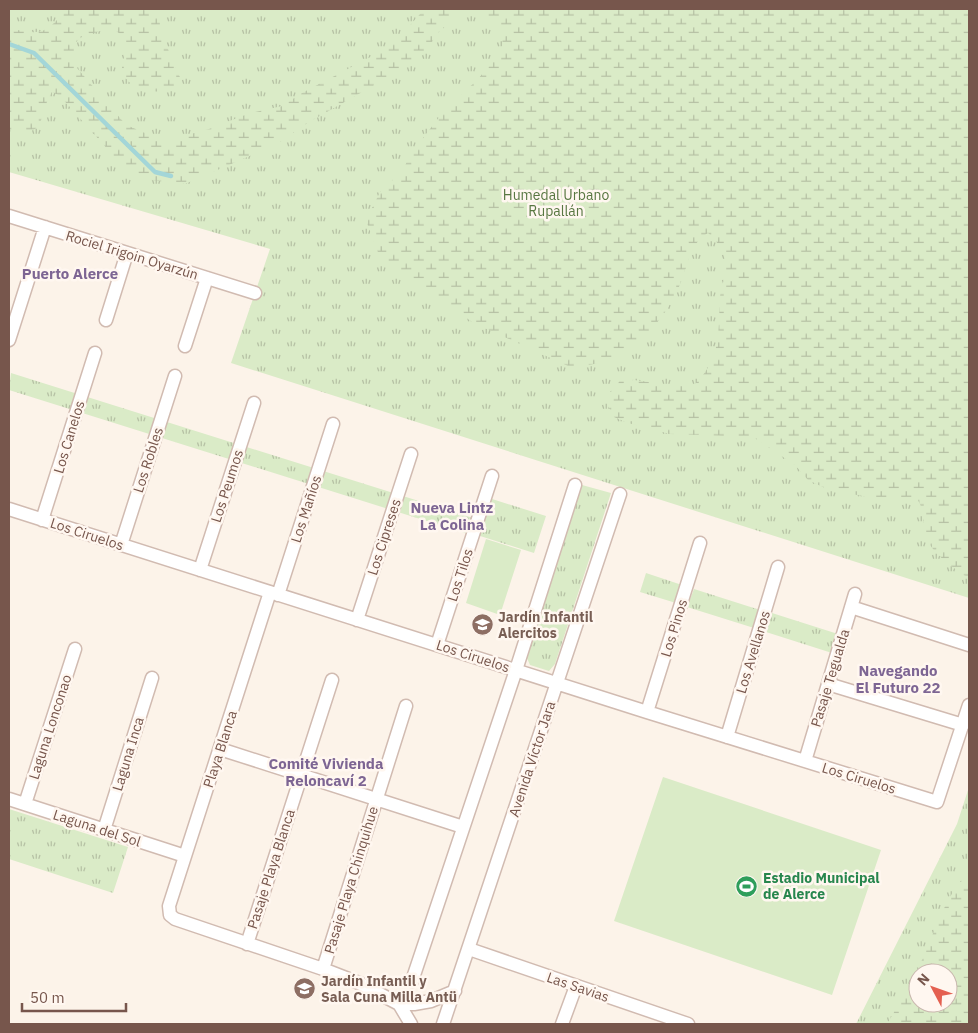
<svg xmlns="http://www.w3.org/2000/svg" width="978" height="1033" viewBox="0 0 978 1033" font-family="'IBM Plex Sans',sans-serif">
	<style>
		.grass { fill: url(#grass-tufts); fill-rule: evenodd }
		.wetland { fill: url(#wetland-marsh); fill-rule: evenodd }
		.pitch { fill: #daebc7 }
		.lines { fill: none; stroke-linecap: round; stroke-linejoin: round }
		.stream { stroke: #a3d6d8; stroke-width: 4.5 }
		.minor-casing { stroke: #d1bbb1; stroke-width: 15 }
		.minor { stroke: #fff; stroke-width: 12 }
		.labels { text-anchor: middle; stroke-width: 5; stroke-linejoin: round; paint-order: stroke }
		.park-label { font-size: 14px; fill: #587741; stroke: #fff7f0 }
		.street-label { font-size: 14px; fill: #77564c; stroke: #fff7f0 }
		.education-label { font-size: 14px; font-weight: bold; fill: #785e54; stroke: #fff7f0; text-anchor: start }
		.leisure-label { font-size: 14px; font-weight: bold; fill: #27864d; stroke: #fff7f0; text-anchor: start }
		.neighbourhood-label { font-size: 15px; font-weight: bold; fill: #7d6593; stroke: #fff7f0 }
	</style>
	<defs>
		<pattern id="grass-tufts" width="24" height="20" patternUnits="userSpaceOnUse" patternTransform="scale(1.25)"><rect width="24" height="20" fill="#daebc7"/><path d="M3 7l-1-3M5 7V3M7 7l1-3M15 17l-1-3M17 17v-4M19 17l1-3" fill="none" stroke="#b6c1a4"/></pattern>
		<pattern id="wetland-marsh" width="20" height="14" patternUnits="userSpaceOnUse" patternTransform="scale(1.25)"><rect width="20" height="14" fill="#daebc7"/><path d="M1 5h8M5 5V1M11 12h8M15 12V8" fill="none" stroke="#b6c1a4"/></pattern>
	</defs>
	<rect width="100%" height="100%" fill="#fcf3e9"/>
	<path class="grass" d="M9,9H969V598L231,363L270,249L9,172Z
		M11,373L473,518L468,534L9,390Z
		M582,485L611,493L555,664L549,671L530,665L527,658Z
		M489,498L546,516L534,553L477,535Z
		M646,573L682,585L676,603L640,592Z
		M694,589L760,610L754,628L687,607Z
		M772,613L838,634L832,653L766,632Z
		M969,787V1024H856L957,824ZM918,973H948V1003H918Z
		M9,809L128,847L113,893L9,859Z"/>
	<path class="wetland" d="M67,9H159L160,27L167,47L182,82C168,97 133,94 124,75C115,58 142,44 111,28L83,36L77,41L71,61L126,125L165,141L209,129L250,113L282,106L302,93L380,52L404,32L421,13V9H969V577L963,575C952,566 938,557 930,545C920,531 928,509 915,497L877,499L827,489L808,480L795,465L753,437L670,434L628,423L614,417L608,406L610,392L620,381L634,380L670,385L695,384C722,357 718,332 720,297C721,287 726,276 726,266C726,253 717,241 708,233C688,244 687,271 678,289C659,331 617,370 568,366L474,323L382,263L367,223L371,210L380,192L400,173L423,138L444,111L478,79L495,59L502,46L504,28L479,9L464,10L439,32L419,60L309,122L277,144L185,184L150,180L127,171L60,96L52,92C37,115 49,139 9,130V28C42,36 45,34 67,9Z
		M969,872V1024H887C896,1009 906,993 914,977C931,945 943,896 969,872ZM918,973H948V1003H918Z"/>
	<path class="pitch" d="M486,539L521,550L500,615L466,603Z
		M663,777L881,850L832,995L614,921Z"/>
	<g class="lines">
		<path class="stream" d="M9,44L34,53L155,172L171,176"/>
		<defs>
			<path id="minor" d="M9,216L255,293
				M106,320L127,253
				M9,340L45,227
				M185,346L207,278
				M9,509L647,712L937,802L969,705
				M42,520L95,353
				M121,545L175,376
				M200,570L254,403
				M270,592L169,906L170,915L175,919L323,969L359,983L399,1004H414L431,1001L455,991
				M278,595L333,424
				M851,607L969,645
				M357,620L411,454
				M437,645L492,476
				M828,684L963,725
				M647,712L700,543
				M727,737L778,567
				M220,749L463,827
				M805,761L855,594
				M9,799L185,856
				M25,804L75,649
				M104,830L152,678
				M247,944L332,680
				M469,949L688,1024
				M323,969L406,706
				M412,981L516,670L575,485
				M399,1004L411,1024
				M443,1024L620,494
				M562,1024L576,986"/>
		</defs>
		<use href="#minor" class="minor-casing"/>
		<use href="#minor" class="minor"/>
	</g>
	<defs>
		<symbol id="school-disc" viewBox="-11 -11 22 22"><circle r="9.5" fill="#8d6e63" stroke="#fff7f0"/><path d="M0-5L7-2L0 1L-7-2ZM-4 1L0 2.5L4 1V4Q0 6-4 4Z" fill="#fff"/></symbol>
		<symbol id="stadium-disc" viewBox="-11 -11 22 22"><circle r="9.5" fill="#2e9e5b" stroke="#fff7f0"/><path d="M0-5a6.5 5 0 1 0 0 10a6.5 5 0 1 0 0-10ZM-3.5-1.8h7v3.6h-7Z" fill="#fff"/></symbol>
	</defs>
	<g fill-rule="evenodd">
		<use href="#school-disc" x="470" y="612" width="25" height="25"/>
		<use href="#stadium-disc" x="734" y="874" width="25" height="25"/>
		<use href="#school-disc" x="292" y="976" width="25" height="25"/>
	</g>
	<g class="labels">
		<g class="park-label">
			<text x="556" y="200">Humedal Urbano<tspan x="556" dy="16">Rupallán</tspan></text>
		</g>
		<g class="street-label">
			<text transform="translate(132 255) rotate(17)" y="5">Rociel Irigoin Oyarzún</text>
			<text transform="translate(69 437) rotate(-73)" y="5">Los Canelos</text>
			<text transform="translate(148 460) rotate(-72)" y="5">Los Robles</text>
			<text transform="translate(227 486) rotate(-72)" y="5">Los Peumos</text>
			<text transform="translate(306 509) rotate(-72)" y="5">Los Mañíos</text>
			<text transform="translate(87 534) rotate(18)" y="5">Los Ciruelos</text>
			<text transform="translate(384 537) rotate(-72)" y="5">Los Cipreses</text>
			<text transform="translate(460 575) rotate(-72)" y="5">Los Tilos</text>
			<text transform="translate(674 628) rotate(-73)" y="5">Los Pinos</text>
			<text transform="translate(753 652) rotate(-73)" y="5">Los Avellanos</text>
			<text transform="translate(473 656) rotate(18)" y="5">Los Ciruelos</text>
			<text transform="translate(830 678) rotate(-73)" y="5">Pasaje Tegualda</text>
			<text transform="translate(50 727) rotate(-72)" y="5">Laguna Lonconao</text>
			<text transform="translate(220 749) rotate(-72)" y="5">Playa Blanca</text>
			<text transform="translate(128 754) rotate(-73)" y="5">Laguna Inca</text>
			<text transform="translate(532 759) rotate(-72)" y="5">Avenida Víctor Jara</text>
			<text transform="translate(859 778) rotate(17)" y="5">Los Ciruelos</text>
			<text transform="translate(97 828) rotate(18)" y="5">Laguna del Sol</text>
			<text transform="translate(271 869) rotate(-72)" y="5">Pasaje Playa Blanca</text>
			<text transform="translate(351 880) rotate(-73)" y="5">Pasaje Playa Chinquihue</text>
			<text transform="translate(578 987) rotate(19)" y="5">Las Savias</text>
		</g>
		<g class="education-label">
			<text x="498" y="622">Jardín Infantil<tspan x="498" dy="16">Alercitos</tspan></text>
			<text x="321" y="986">Jardín Infantil y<tspan x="321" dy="16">Sala Cuna Milla Antü</tspan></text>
		</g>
		<g class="leisure-label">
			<text x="763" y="883">Estadio Municipal<tspan x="763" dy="16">de Alerce</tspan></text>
		</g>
		<g class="neighbourhood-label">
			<text x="70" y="279">Puerto Alerce</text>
			<text x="452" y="513">Nueva Lintz<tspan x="452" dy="17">La Colina</tspan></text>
			<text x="898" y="676">Navegando<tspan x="898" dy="17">El Futuro 22</tspan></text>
			<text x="326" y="769">Comité Vivienda<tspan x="326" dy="17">Reloncaví 2</tspan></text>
		</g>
	</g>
	<rect width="978" height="1033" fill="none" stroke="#77564c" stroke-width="20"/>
	<g transform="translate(933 988) rotate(311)"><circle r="24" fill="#fff7f0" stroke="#c9b7ae"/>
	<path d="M0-4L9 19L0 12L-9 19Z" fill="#e46050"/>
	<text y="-8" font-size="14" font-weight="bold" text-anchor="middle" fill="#77564c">N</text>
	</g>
	<path d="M22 1003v8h104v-8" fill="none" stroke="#77564c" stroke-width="2.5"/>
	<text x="30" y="1003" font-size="15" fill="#77564c" stroke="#fff7f0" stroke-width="4" paint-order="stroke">50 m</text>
</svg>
